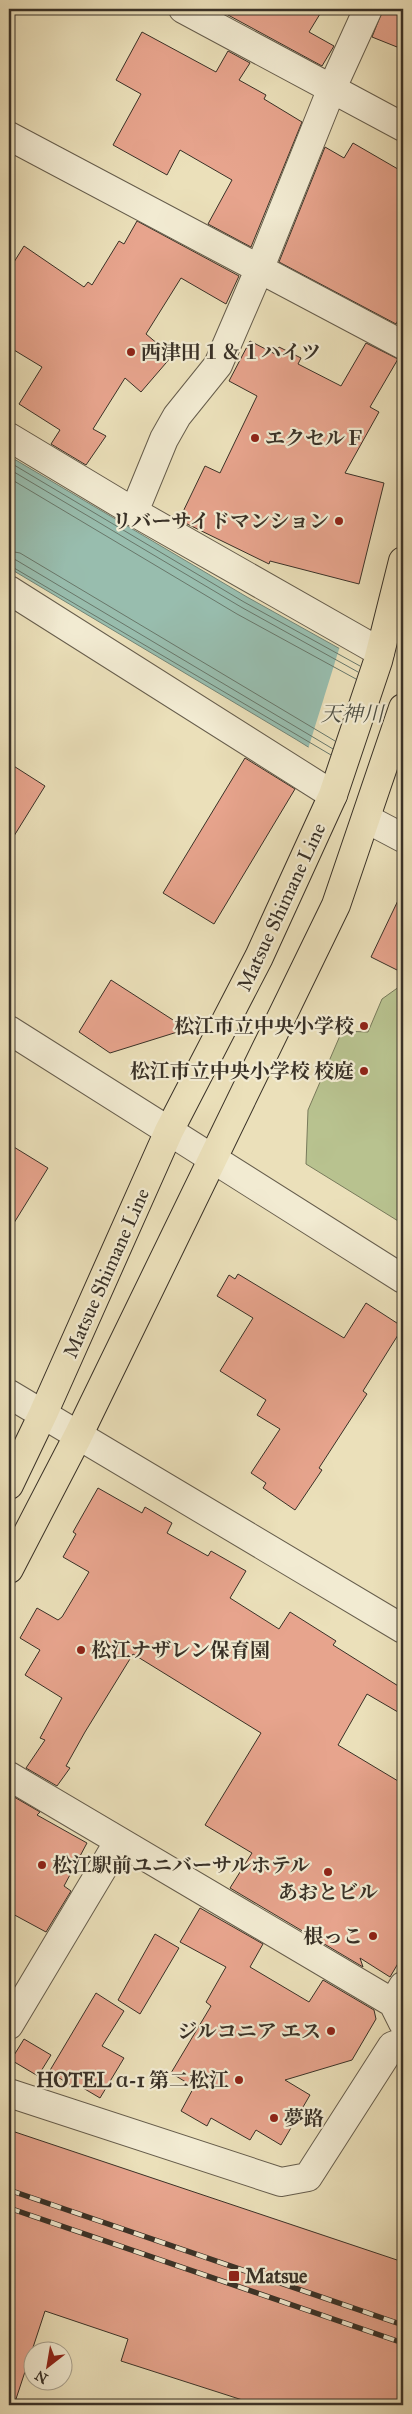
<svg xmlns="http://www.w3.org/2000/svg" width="412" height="2414" viewBox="0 0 412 2414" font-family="'IM FELL Great Primer','Noto Serif JP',serif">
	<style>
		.green { fill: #b8c28f; stroke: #787a5b }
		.water { fill: #98bdae; stroke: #728578 }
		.pier { fill: #ebe0ba }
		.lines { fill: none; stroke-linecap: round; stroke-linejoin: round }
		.shore { stroke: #68776a; stroke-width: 1 }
		.building { fill: #e7a48d; stroke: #393127 }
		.minor-casing { stroke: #665d4c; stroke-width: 30 }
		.tertiary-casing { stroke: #665d4c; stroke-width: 30 }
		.primary-casing { stroke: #393127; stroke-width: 30 }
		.minor { stroke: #f2ebd2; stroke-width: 28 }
		.tertiary { stroke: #f2ebd2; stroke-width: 28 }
		.primary { stroke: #ebe0ba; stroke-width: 28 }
		.rail-casing { stroke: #393127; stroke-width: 5.5 }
		.rail { stroke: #f2ebd2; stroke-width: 4; stroke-dasharray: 11; stroke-linecap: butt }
		.poi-dot { fill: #8f2418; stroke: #f2ebd2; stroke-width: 2 }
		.labels { text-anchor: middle; stroke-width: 4.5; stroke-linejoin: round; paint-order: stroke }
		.poi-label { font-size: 20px; font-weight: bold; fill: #393127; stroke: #f2ebd2; text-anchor: start }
		.street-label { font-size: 20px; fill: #393127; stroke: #f2ebd2 }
		.water-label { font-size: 21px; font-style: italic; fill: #4c4d42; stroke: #f2ebd2 }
	</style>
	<rect width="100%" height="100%" fill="#ebe0ba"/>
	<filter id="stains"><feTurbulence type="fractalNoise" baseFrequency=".004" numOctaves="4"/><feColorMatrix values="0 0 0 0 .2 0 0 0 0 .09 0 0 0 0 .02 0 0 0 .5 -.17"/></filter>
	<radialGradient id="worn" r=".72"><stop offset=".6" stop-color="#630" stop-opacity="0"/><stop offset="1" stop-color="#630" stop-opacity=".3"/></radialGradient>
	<path class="green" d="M403,984V1224L306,1164L308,1110L342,1031L368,1032L382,999Z"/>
	<path class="water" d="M9,456L247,597L403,684V806L297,740L9,568Z"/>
	<path class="pier" d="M340,646L403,681V809L308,749Z"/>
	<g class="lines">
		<path class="shore" d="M9,462L244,602L360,666
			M9,469L241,607L358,672
			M9,478L237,614L356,679
			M9,551L20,553L335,741
			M9,558L16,560L333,749
			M9,565L331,755"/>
	</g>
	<path class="building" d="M217,9H323L309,32L334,46L322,66Z
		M383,9H403V32L397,47L372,37Z
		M142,32L216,72L228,51L250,63L239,80L266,95L264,99L302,122L251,247L208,224L232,180L180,150L167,175L113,145L141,94L116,80Z
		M353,143L403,172V311L396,324L279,262L325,147L344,158Z
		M137,221L239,276L226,304L181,278L146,334L172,356L141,392L125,378L93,429L106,436L86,465L51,444L60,430L19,404L42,367L9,347V270L24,246L84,287L88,282L92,285L119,241L124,244Z
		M250,341L275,354L279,347L301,358L298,364L341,386L366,343L398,359L370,407L379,412L345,473L384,483L359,584L270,561L269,564L179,520L205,466L220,473L257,396L229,381Z
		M245,758L295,789L214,924L163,893Z
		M9,763L45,786L9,844Z
		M403,890V973L371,957Z
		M111,980L187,1029L110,1053L79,1032Z
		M9,1144L48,1168L9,1231Z
		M238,1274L344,1338L366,1303L403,1327L363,1391L367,1394L319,1468L322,1470L295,1510L263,1488L266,1483L251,1473L280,1429L257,1415L266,1400L220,1371L253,1318L217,1296L229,1275L235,1279Z
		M98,1488L142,1513L145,1507L172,1523L167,1533L208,1556L211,1551L246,1571L230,1598L279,1629L290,1612L336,1641L333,1645L403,1689V1715L367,1694L338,1745L403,1784V1955L390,1977L360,1958L363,1967L230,1888L252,1853L205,1825L261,1733L133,1654L85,1732L66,1766L70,1768L57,1786L26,1768L45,1740L40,1738L62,1698L25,1675L40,1650L20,1638L37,1608L58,1620L62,1617L89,1572L63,1557L76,1534L73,1532Z
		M9,1794L40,1812L37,1815L87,1843L64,1886L71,1891L46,1932L9,1912Z
		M200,1908L263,1944L250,1967L309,2002L323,1980L374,2010L376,2019L352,2060L285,2080L310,2095L281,2145L256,2130L250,2140L211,2118L207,2126L181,2111L194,2087L171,2073L211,2006L206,2002L226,1967L180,1942Z
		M155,1934L179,1948L140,2014L118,2000Z
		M96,1993L124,2011L102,2046L124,2058L100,2098L78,2085L76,2088L49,2072Z
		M24,2039L51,2055L38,2076L11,2060Z
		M9,2130L403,2262V2405H258L121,2361L128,2339L45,2311L14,2405H9Z"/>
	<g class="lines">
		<defs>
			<path id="minor" d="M183,9L403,127
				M9,136L403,345
				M9,437L134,512L380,652
				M134,512L164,439L177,416L218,365L259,270L332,88L368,9
				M9,590L333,795
				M367,819L403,838
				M9,1394L403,1629
				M9,1776L393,2003
				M403,1986L393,2003L403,2023
				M9,2025L119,1841"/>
			<path id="tertiary" d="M9,1030L403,1279
				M9,2093L281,2182L308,2177L392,2046L403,2042"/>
			<path id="primary" d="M9,1485L43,1414L169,1131L259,957L333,795L378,661L403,561
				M9,1569L78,1436L336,905L403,708"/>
		</defs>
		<use href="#minor" class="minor-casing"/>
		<use href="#tertiary" class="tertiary-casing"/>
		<use href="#primary" class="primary-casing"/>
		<use href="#minor" class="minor"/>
		<use href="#tertiary" class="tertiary"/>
		<use href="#primary" class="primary"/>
		<defs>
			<path id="rail" d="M9,2190L403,2325
				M9,2208L403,2343"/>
		</defs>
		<use href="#rail" class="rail-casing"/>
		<use href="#rail" class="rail"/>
	</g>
	<g class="poi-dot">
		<circle cx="131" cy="352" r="5"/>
		<circle cx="255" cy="438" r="5"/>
		<circle cx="339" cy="521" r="5"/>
		<circle cx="364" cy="1026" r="5"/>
		<circle cx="364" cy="1071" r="5"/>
		<circle cx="81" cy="1650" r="5"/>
		<circle cx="42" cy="1865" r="5"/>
		<circle cx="328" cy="1872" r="5"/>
		<circle cx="373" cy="1936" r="5"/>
		<circle cx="331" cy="2031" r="5"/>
		<circle cx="239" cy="2080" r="5"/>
		<circle cx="274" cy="2118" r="5"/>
		<rect x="228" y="2270" width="12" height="12" rx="2.5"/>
	</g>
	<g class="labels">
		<g class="poi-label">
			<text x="141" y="359">西津田１＆１ハイツ</text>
			<text x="265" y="445">エクセルＦ</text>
			<text x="329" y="528" text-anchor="end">リバーサイドマンション</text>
			<text x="354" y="1033" text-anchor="end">松江市立中央小学校</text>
			<text x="354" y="1078" text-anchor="end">松江市立中央小学校 校庭</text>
			<text x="91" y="1657">松江ナザレン保育園</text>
			<text x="52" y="1872">松江駅前ユニバーサルホテル</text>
			<text x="328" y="1899" text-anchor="middle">あおとビル</text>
			<text x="363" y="1943" text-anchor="end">根っこ</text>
			<text x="321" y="2038" text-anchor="end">ジルコニア エス</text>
			<text x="229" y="2087" text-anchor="end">HOTEL α-1 第二松江</text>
			<text x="284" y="2125">夢路</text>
			<text x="245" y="2283">Matsue</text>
		</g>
		<g class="street-label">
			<text transform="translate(281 907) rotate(-65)" y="7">Matsue Shimane Line</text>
			<text transform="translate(106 1273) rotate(-66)" y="7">Matsue Shimane Line</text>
		</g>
		<g class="water-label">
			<text x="352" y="721">天神川</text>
		</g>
	</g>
	<rect width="412" height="2414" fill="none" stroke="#ebe0ba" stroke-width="30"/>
	<rect x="10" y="10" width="392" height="2394" fill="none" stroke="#393127" stroke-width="2.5"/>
	<rect x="15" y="15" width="382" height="2384" fill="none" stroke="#393127"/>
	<g transform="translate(48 2366) rotate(211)"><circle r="24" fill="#f2ebd2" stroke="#a8a18e"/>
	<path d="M0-4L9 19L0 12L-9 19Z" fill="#8f2418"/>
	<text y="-8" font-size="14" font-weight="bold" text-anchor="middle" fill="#393127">N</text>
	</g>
	<rect width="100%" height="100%" filter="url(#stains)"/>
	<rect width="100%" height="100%" fill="url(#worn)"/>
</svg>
